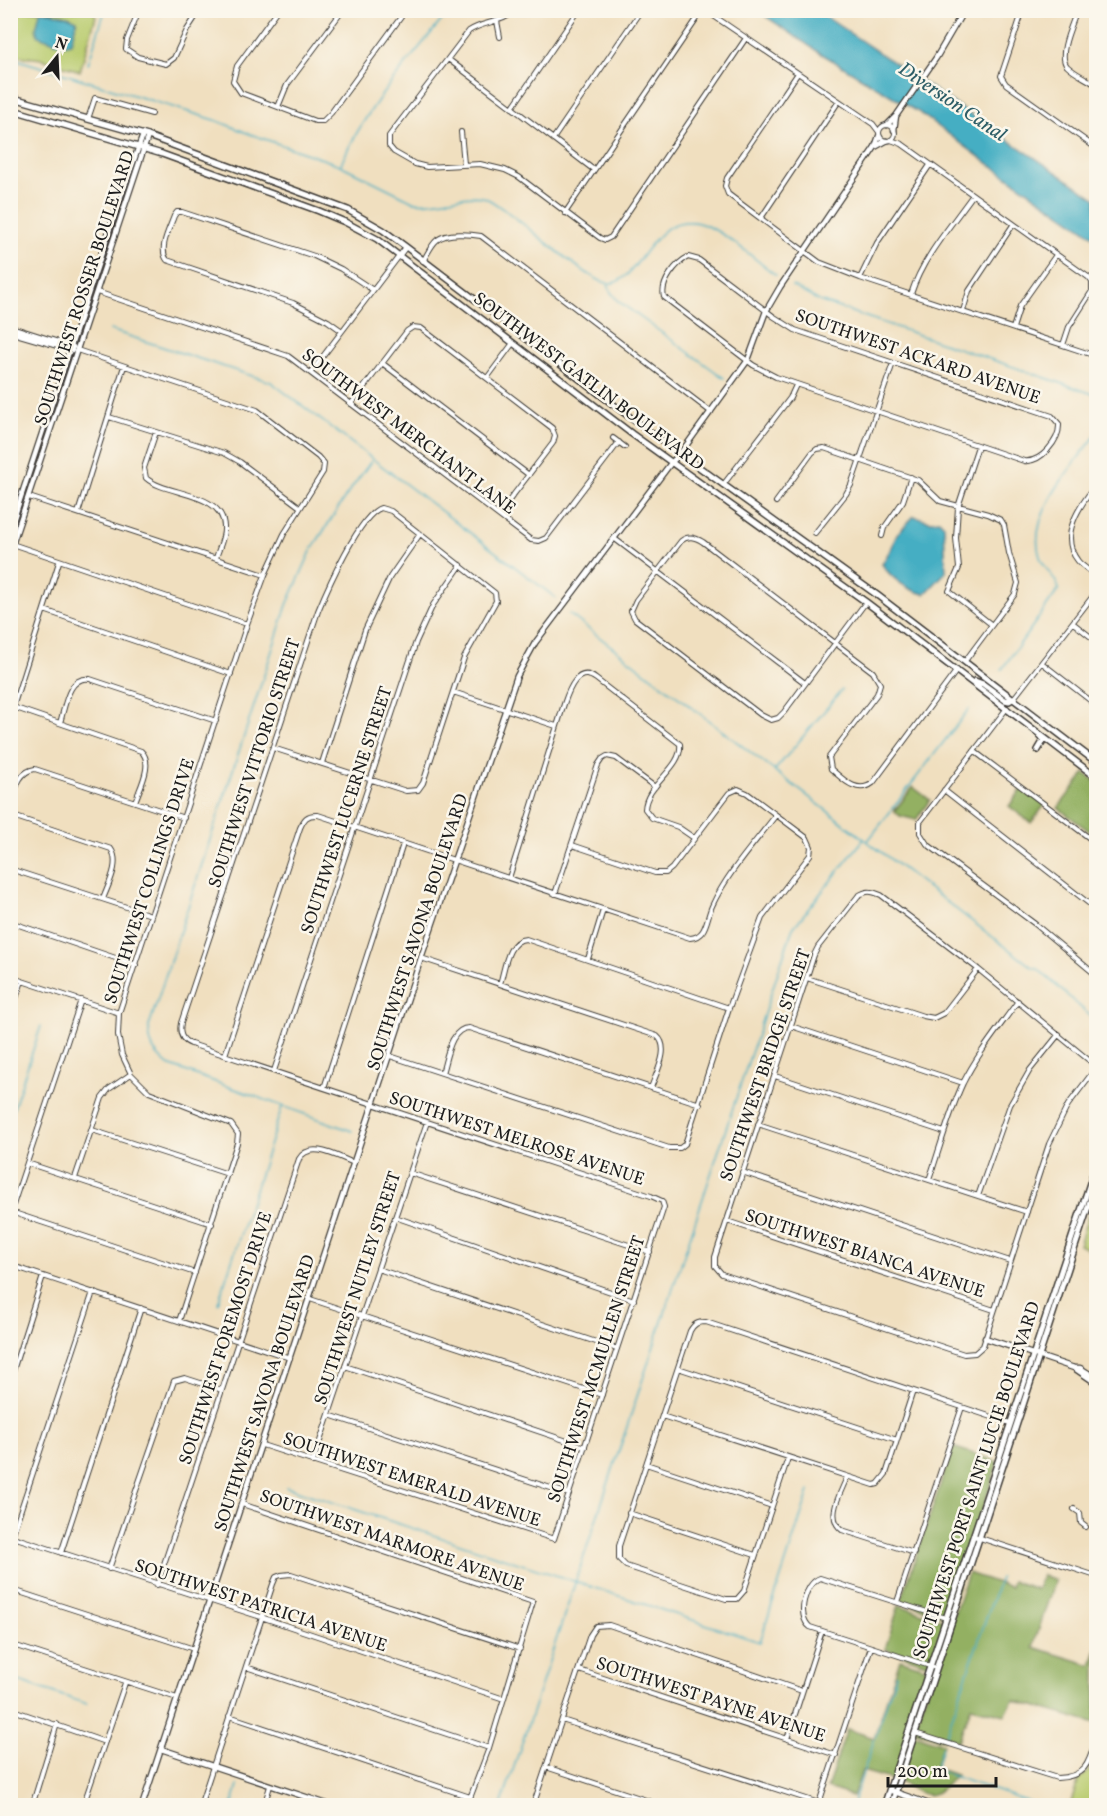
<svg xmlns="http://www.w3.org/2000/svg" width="1107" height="1816" viewBox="0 0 1107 1816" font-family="Vollkorn,serif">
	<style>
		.green { fill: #bacc70; stroke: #6b7446; stroke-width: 1.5 }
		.forest { fill: #93b062; stroke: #58663f; stroke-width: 1.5 }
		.water { fill: #44aec3; stroke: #306570; stroke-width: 1.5 }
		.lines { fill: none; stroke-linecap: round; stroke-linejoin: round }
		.stream { stroke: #44aec3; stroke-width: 1.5 }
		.minor-casing { stroke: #3c3934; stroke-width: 6 }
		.tertiary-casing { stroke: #3c3934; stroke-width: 7 }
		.secondary-casing { stroke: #3c3934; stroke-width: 8 }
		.primary-casing { stroke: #3c3934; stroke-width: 8 }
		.minor { stroke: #fff; stroke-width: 4 }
		.tertiary { stroke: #fff; stroke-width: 4.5 }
		.secondary { stroke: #fff; stroke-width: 5 }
		.primary { stroke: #fff; stroke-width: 5 }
		.labels { text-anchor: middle; stroke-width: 5; stroke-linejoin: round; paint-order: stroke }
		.street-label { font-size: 18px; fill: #1c1c1c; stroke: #fbf7ec }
		.water-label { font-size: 20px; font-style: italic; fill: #2e5e67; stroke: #fbf7ec }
	</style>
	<rect width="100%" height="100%" fill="#fbf7ec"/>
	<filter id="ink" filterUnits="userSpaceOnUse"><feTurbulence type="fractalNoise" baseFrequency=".0167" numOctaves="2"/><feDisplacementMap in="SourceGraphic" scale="12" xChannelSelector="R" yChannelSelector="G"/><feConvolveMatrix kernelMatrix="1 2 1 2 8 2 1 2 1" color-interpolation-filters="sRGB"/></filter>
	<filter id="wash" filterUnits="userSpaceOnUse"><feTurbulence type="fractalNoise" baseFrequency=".008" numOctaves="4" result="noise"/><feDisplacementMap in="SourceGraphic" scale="24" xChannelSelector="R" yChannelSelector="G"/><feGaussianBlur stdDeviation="1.35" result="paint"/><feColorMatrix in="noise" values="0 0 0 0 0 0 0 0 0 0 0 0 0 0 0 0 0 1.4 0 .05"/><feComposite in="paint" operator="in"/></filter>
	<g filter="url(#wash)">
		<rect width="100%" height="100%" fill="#f0dfbf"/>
		<path class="green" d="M18,11H92L96,16L80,71L42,59L11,55L10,34Z
			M1096,1189V1252L1079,1245Z
			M1096,1759V1805H1070L1079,1779L1089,1771Z"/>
		<path class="forest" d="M1085,773L1096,782V836L1058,808Z
			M913,787L930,800L916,820L900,816L894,811Z
			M1022,789L1045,805L1031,823L1009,806Z
			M953,1447L998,1462L948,1617L901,1601Z
			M968,1573L1010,1587L1012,1581L1037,1589L1042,1575L1055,1580L1033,1647L1091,1665L1096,1649V1724L1013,1700L1005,1715L971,1707L958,1741L945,1737L944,1740L914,1730Z
			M899,1605L946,1621L932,1665L885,1649Z
			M900,1659L931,1669L894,1780L862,1771L853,1796L827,1788L847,1729L874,1738Z
			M913,1734L943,1744L935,1768L956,1775C930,1801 931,1799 900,1782Z"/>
		<path class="water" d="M43,11L68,16L77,20L71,43L63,45L38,36L36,29L40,12Z
			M758,11H817L1096,199V238L982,159L920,113L817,51Z
			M914,516L930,521L939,520L944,525L946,572L925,594C908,591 891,578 882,564L891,549L897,534Z"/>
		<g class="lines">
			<path class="stream" d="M12,58L215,120L250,134L340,165L415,202C438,205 461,193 483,197C490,199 497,205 503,209C525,223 587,280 607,283C641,287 651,204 705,225C729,235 755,260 776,275
				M88,64L105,10
				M341,164C366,106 411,59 450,10
				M608,283L610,291L618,301L724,378
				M792,286L819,301L1096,395
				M110,330L271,382L556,598
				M569,614L1032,967L1038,969L1096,1021
				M1002,669L1059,589C1056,577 1044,569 1040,557C1026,515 1073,466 1096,435
				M775,770L842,690
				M867,842L969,709
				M10,1119L41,1026
				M352,1131L168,1065C153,1052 149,1046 149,1026L287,605L312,549L348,493L372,460
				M218,1303L282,1107
				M286,1487L760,1642L809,1491
				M10,1678L87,1704
				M946,1735L1000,1578
				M942,1747L935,1770L1041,1806
				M232,1806L238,1785
				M501,1806L790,936L793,928L864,839
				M852,1806L896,1675"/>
		</g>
	</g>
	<g filter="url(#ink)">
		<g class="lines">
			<defs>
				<path id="minor" d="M139,10L127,40L126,49L138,57L166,64L174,58L187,30L200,10
					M278,10L237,66L233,81L241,93L315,121H323L331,113L401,17L402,10
					M516,10C503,23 484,21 469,31L395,128L389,136V146L394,152L415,164L427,167L480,164L505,170L519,177L600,238L605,240L611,237L746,38
					M705,10L873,124L879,132
					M1023,10L1001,76L1006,84L1096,148
					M1077,10C1073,23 1057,55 1067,66C1075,74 1088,79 1096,85
					M497,21L500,37
					M448,59L594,170
					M798,73L727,178L725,186L728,194L819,262L860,278L1096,356
					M278,107L287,85L343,10
					M512,108L579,10
					M88,119L95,98L152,114
					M879 133a8 8 0 1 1 16 0a8 8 0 1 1-16 0Z
					M461,132L464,164
					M553,139L641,10
					M891,140L902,144L1088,277L1092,282V291L1069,327L1063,345
					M565,213L703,10
					M761,218L839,101
					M688,257L699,260L773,316L795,330L1052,416L1059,424C1060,440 1041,463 1024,461L776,377L753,365L664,297C660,283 676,263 688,257Z
					M423,261C427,255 431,245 437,240C447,232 470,234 481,236L711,412
					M860,278L877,243L930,165
					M97,292L288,356L531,540L539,541L546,538L619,442
					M911,294C923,257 950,227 972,196
					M963,311L969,291L1013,225
					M1013,328L1020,306L1056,255
					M342,331L328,321L293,303L167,260C158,248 170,228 174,216L177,212H182L314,256L341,269L373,290
					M77,350L257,410L318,457L324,464L323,472L284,534L265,575L247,624L119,1013L118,1035L122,1055L131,1074L149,1092L231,1124L238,1134L237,1143L179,1321
					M382,363L529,475
					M311,372L406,247
					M487,378L513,343
					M351,404L407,331L413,327L421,328L552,428L555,436L553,443L498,515
					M109,417L224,453L240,462L300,507
					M156,432L144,468L146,478C166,496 223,491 224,527C225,537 219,548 216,558
					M613,438L625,447
					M978,446L958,507L956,538L959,568L949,591L992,625
					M723,485L790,398L796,385
					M1096,485C1080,505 1058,536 1078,561C1083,567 1091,571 1096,576
					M29,497L265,575
					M776,502L812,453L817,449L824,448L918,480L940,501L988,514L1001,520L1004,525L1009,553L1018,583L1015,594L965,661
					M78,513L124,366
					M815,533L846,494L851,485L893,363
					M882,536L884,528L903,501L911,477
					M615,539L805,683
					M12,544L247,624
					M866,602L784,712L778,718L771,720L761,715L635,619L631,611L636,600L681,541C688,535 695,537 703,542L873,672L880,684L877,694L829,757L831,769C843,779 857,795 873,783L957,670
					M44,610L231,674
					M1073,623L1096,641
					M1042,663L1096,705
					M453,692L556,726
					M1014,698L1096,592
					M10,706L141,751C154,763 140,787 135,802
					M13,707L59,562
					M1007,708L920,822V833L927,844L1035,924L1096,975
					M60,723C65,707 68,675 90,679L216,721
					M974,751L1096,843
					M322,763L365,630L390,577L420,534
					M944,790L1096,909
					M10,807C15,793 17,771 35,769L184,818
					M10,815L111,849C121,863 108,885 103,899
					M10,869L151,915
					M509,878L564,704C569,689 578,665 596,679L680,744C683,768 646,784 645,809L652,818L678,827L694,838
					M555,894L598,765L602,759L607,756L616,758L655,787
					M10,922L136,965
					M421,958L657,1036C671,1048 656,1073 651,1088
					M588,959L603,910
					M10,977L119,1013
					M807,978L923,1016L934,1018L944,1013L978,969
					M500,984C505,968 507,940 526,939L729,1008
					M10,1015L22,981
					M791,1026L963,1083
					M225,1055L300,828C304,819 307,814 318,815L690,938C707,937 706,919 712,906C727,873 754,844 776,815
					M390,1056L669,1148H680L685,1144L729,1008L762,918L810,855L811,847L807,838L747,793L738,789L729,793L672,868L666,873H655L572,845
					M1096,1066L978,969L881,895C871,891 867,890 858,896L818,947L814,955L715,1257V1266L722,1274L964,1354L975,1353L983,1346L1049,1144L1068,1105L1096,1068
					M274,1071L416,642L433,605L461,565
					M442,1073C447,1058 450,1028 469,1028L700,1104
					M775,1076L944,1132
					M324,1088L403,844
					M758,1124L1027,1212
					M92,1130L228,1174
					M27,1163L212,1224
					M742,1172L1010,1261
					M410,1173L650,1252
					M75,1178L102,1098L109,1089L131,1074
					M929,1180C940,1148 949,1113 963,1083C978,1053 999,1028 1018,1001
					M978,1196L1010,1105L1030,1070L1059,1034
					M11,1212L195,1273
					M10,1214L81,1000
					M395,1217L634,1300
					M727,1221L994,1310
					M10,1265L290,1358
					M378,1269L617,1349
					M310,1299L602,1395
					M345,1366L585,1447
					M678,1368L897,1440
					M10,1380L43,1276
					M329,1415L569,1494
					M662,1416L874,1485L878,1484L886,1474L913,1391
					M262,1445L554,1539L664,1207L662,1201L651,1196L191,1044C181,1040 179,1033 181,1023L318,611C327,589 360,514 381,508L391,511L495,593L496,601L464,658L423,783L418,790L406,791L273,748
					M788,1458L744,1591L737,1599H726L626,1566L619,1559V1546L690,1331C694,1324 697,1322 706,1322L1010,1423
					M313,1462L427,1122
					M646,1464L772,1506
					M847,1477C841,1493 825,1517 842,1530L914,1553
					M242,1504L533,1602L489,1748L467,1806
					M1074,1509L1080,1513L1081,1523L1086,1527
					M629,1513L755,1555
					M10,1536L261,1617L504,1699
					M12,1536L93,1292
					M974,1536L1096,1576
					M61,1553L141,1308
					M109,1569L174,1381L185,1378L222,1390
					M157,1585L299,1159C310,1140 338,1157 354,1163
					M10,1589L194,1649
					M897,1602L962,1407
					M10,1644L177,1698
					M246,1667L489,1748
					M936,1668L810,1627C796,1616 805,1583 820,1578L946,1618
					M579,1670L836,1755
					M10,1709L105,1742
					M229,1716L470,1797
					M562,1720L819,1803
					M915,1733L1057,1778C1086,1777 1089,1763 1096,1739
					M787,1739L822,1631
					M546,1767L664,1806
					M32,1806L57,1724
					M83,1806L125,1683
					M200,1806L273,1584L276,1577L281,1575L291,1574L520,1649
					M264,1806L270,1786
					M533,1806L590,1635L596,1626L609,1625L802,1691
					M818,1806L871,1647"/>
				<path id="tertiary" d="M10,27L16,10
					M887,125L896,116L936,58L964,10
					M894,130L896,116
					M875,147L886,141
					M10,327L73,347
					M10,332L72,350
					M10,530L118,204L143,135
					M10,551L148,136
					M985,1338L1074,1368H1080L1096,1378
					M1074,1368L1096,1383
					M161,1749L333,1806
					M889,1790L935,1806
					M142,1806L421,958L517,676L535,643L671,463L680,454L748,360L766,311L780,287L875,147L879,136"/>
				<path id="secondary" d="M884,1806L1096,1165
					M891,1806L1096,1183"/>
				<path id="primary" d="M10,97L148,136L348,210L383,230L406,247L639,424L877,595L1096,762
					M10,109L162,154L319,211L345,222L377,239L632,434L866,602L1096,777
					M975,681L983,684L1005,700L1009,701L1014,698
					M1038,750L1044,740L1040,736"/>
			</defs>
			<use href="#minor" class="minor-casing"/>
			<use href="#tertiary" class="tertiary-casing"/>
			<use href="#secondary" class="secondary-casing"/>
			<use href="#primary" class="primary-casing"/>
			<use href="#minor" class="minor"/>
			<use href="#tertiary" class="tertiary"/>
			<use href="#secondary" class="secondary"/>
			<use href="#primary" class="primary"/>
		</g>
	</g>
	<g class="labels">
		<g class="street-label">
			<text transform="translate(84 288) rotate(-72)" y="6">SOUTHWEST ROSSER BOULEVARD</text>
			<text transform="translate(918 356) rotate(19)" y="6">SOUTHWEST ACKARD AVENUE</text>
			<text transform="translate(589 381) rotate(37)" y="6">SOUTHWEST GATLIN BOULEVARD</text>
			<text transform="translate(409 431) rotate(37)" y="6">SOUTHWEST MERCHANT LANE</text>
			<text transform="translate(254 763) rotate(-72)" y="6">SOUTHWEST VITTORIO STREET</text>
			<text transform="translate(346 810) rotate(-72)" y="6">SOUTHWEST LUCERNE STREET</text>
			<text transform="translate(149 881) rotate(-72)" y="6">SOUTHWEST COLLINGS DRIVE</text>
			<text transform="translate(417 932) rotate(-72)" y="6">SOUTHWEST SAVONA BOULEVARD</text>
			<text transform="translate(765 1065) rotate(-71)" y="6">SOUTHWEST BRIDGE STREET</text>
			<text transform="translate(517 1138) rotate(18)" y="6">SOUTHWEST MELROSE AVENUE</text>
			<text transform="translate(865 1253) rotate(18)" y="6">SOUTHWEST BIANCA AVENUE</text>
			<text transform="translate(357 1288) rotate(-72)" y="6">SOUTHWEST NUTLEY STREET</text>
			<text transform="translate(225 1338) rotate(-72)" y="6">SOUTHWEST FOREMOST DRIVE</text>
			<text transform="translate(596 1369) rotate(-72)" y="6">SOUTHWEST MCMULLEN STREET</text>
			<text transform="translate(264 1393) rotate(-72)" y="6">SOUTHWEST SAVONA BOULEVARD</text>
			<text transform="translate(412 1479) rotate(18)" y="6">SOUTHWEST EMERALD AVENUE</text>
			<text transform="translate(976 1480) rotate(-72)" y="6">SOUTHWEST PORT SAINT LUCIE BOULEVARD</text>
			<text transform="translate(392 1540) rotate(19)" y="6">SOUTHWEST MARMORE AVENUE</text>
			<text transform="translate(261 1605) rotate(18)" y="6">SOUTHWEST PATRICIA AVENUE</text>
			<text transform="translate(711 1699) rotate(18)" y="6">SOUTHWEST PAYNE AVENUE</text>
		</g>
		<g class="water-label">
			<text transform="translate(953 101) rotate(34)" y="7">Diversion Canal</text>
		</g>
	</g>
	<rect width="1107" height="1816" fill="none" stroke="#fbf7ec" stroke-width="36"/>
	<g transform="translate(57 57) rotate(18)" stroke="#fbf7ec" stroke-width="4.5" paint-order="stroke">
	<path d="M0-4.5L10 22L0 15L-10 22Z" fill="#1c1c1c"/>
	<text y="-9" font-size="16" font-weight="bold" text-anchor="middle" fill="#1c1c1c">N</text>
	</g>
	<path d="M888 1777v9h108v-9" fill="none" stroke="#1c1c1c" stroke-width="3"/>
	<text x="897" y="1777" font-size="18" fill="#1c1c1c" stroke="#fbf7ec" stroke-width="4.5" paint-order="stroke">200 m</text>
</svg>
